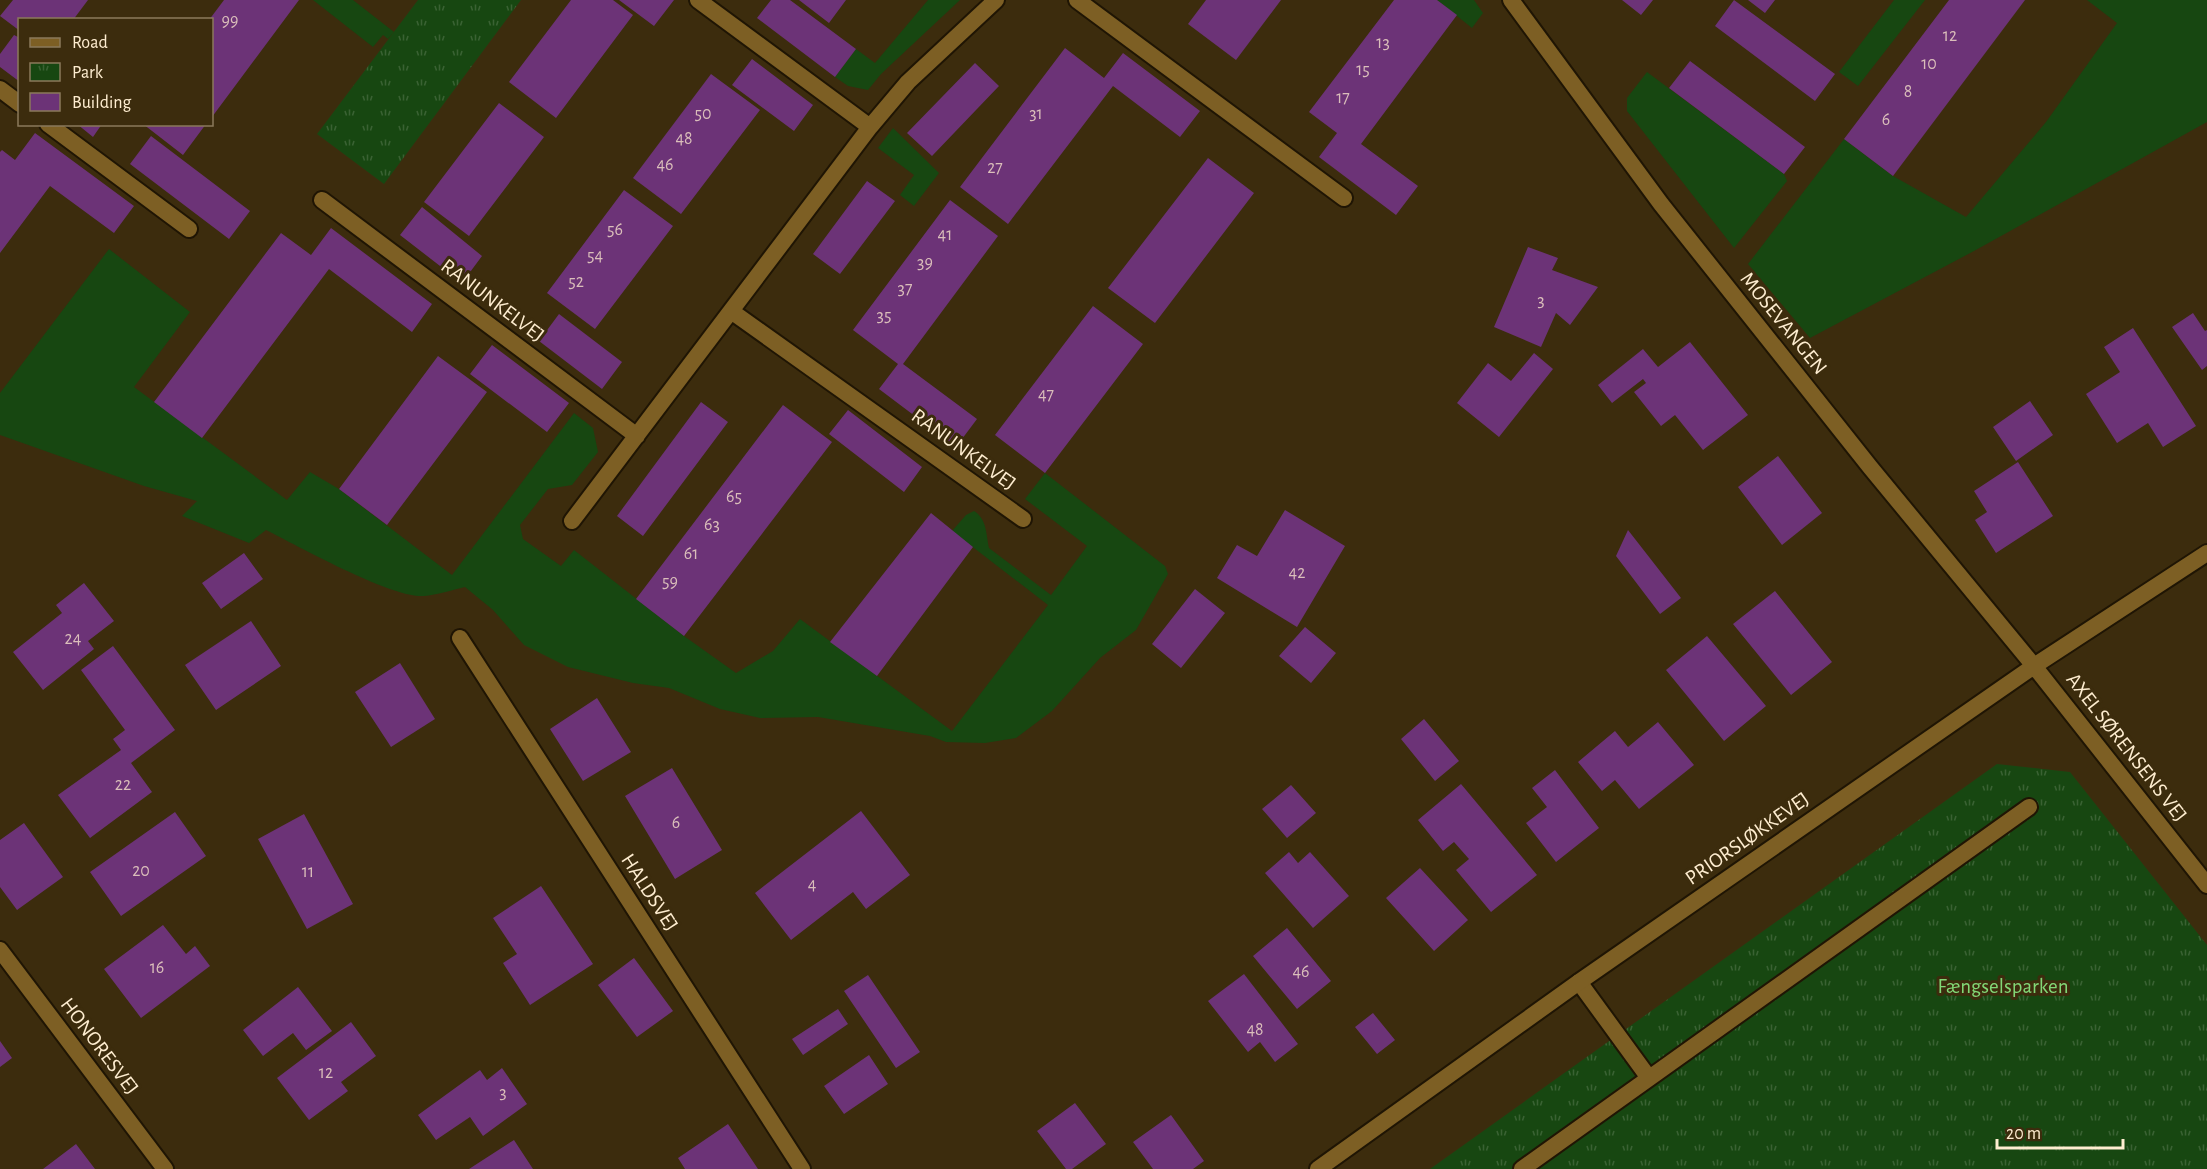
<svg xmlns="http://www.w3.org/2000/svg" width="2207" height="1169" viewBox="0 0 2207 1169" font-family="'Alegreya Sans',sans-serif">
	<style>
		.grass { fill: #174711 }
		.park { fill: url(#park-tufts) }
		.building { fill: #6c3377 }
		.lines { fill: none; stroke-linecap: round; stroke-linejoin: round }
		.service-casing { stroke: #1f1504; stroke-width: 20 }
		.minor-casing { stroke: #1f1504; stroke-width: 20 }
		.service { stroke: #7d5f24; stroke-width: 16 }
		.minor { stroke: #7d5f24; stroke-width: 16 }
		.labels { text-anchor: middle; stroke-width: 6; stroke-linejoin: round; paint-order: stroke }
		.number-label { font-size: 18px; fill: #dabeba }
		.street-label { font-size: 21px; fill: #feedd0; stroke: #3c2c0d }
		.park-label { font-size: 21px; fill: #82d776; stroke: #3c2c0d }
	</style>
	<defs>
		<pattern id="park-tufts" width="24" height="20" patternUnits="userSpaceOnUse" patternTransform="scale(1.5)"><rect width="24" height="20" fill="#174711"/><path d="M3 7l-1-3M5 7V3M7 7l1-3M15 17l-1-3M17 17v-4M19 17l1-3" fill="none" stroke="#3a6233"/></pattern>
	</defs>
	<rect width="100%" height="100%" fill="#3c2c0d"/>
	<path class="grass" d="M313,0H353L394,32L388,39L383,35L373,47Z
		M928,0H960L881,74L868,90L848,86L835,77L856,49L875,63Z
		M1437,0H1474L1483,13L1472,28Z
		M1894,0H1925L1858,86L1839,72Z
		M2087,0H2207V122L1974,251L1810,338L1748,264L1844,139L1893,176L1966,217L2046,122L2117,23Z
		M1647,72L1784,174L1787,181L1734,248L1627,111V98Z
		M893,128L939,173L914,206L900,195L914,175L878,148Z
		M109,249L190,312L134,387L287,500L310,472L339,489L452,575L574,413L593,428L598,452L572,485L548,489L520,525L523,539L561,566L574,550L684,636L736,673L773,651L800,619L952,731L1048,605L952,531L966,515L974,511C987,519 986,534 989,548L1051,595L1087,546L1025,499L1045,473L1165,566L1168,574L1136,630L1100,658L1052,711L1016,738L985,743L946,742L930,736L818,717L760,718L720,709L669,688L633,683L568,667L524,645L493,610L465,587C452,590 437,595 424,596C393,599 298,546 266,530L249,543L182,516L197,501L144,486L0,435V393Z"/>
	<path class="park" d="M418,0H521L384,184L317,134Z
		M1997,764L2070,772L2207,945V1169H1430Z"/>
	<path class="building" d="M13,0H88L73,20H20V31L0,16Z
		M224,0H299L212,117V20H209Z
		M571,0H613L633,15L556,118L509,82Z
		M619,0H674L654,26Z
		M771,0H790L856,49L835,77L757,18Z
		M799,0H846L829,23Z
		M1206,0H1281L1236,60L1188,24Z
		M1394,0H1437L1457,15L1361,144L1418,186L1396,215L1319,157L1337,133L1309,112Z
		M1622,0H1653L1641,15Z
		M1734,0L1835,74L1815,101L1715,26Z
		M1748,0H1775L1765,13Z
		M1949,0H2025L1893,176L1844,139Z
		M14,35L20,38V82L0,67V54Z
		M1065,48L1104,78L1123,53L1200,111L1180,137L1113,86L1008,224L960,187Z
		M752,59L813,105L794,131L732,85Z
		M1690,61L1805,147L1784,174L1669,88Z
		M975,63L999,86L932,156L907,133Z
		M711,74L760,110L681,214L633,178Z
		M499,103L544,137L469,236L424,202Z
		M77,124H102L93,137Z
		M143,124H206L183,155Z
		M35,133L134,206L114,233L50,186L0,253V152L2,150L15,160Z
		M151,136L250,211L229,239L130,164Z
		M1208,158L1254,193L1155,323L1108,288Z
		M867,181L895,201L840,274L813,254Z
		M624,190L673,226L595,329L547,293Z
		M950,200L998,236L903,364L977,419L956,447L879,389L898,364L853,330Z
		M422,207L482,256L462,283L400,235Z
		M331,228L432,304L412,332L329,269L202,438L154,402L281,233L311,255Z
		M1528,247L1558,258L1552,270L1598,287L1570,325L1556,313L1541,347L1494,327Z
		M1093,306L1143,344L1045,473L995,435Z
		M2193,313L2205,331L2207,330V366L2202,370L2172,327Z
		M559,314L622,362L602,389L539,341Z
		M2133,328L2196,426L2163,447L2148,423L2117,443L2086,394L2120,372L2104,347Z
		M1690,342L1748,415L1703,450L1675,415L1661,426L1634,392L1646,383L1643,379L1612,403L1598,385L1643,349L1658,367Z
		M492,345L569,403L547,432L470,374Z
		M1534,353L1553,369L1499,437L1457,403L1488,363L1511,381Z
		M438,356L487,392L387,525L339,489Z
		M2030,401L2053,435L2016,461L1993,427Z
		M701,402L728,422L643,536L617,516Z
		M783,405L832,442L684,636L636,599Z
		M848,410L922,467L904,492L829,434Z
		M1778,456L1822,513L1782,545L1738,487Z
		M2018,462L2053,516L1996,553L1975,520L1987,512L1974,491Z
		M1285,510L1345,546L1297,627L1217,578L1237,545L1257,556Z
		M931,513L973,547L877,676L830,642Z
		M1628,530L1681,598L1660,614L1616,556Z
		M244,553L263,579L221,609L202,583Z
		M84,583L114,621L88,641L94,649L43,690L13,652L62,613L56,605Z
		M1195,589L1225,613L1181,668L1152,644Z
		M1775,591L1832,662L1791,695L1733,624Z
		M251,621L281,666L216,710L185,665Z
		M1305,627L1336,653L1311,683L1279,656Z
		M1707,636L1766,706L1724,741L1666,670Z
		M113,646L175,730L131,763L152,792L90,838L58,795L121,750L113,739L125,730L81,670Z
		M400,663L435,719L391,747L355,692Z
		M597,698L631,752L583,781L550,729Z
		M1424,719L1459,761L1435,781L1401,739Z
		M1658,722L1694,765L1639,809L1615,780L1602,791L1578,762L1615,731L1628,747Z
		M672,768L722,850L675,879L625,796Z
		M1555,770L1599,828L1556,862L1526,823L1547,807L1532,788Z
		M1461,784L1537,875L1491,912L1456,870L1469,859L1454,842L1443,851L1418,820Z
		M1291,785L1316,813L1287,838L1262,809Z
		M861,811L910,875L866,909L853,892L791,940L755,893Z
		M175,812L206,856L121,916L90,872Z
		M304,814L353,904L307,929L258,839Z
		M24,823L63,877L17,910L0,887V840Z
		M1289,852L1298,863L1310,852L1349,896L1313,928L1265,873Z
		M1420,868L1468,920L1434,951L1386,898Z
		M541,886L593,964L530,1005L503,963L517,954L493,918Z
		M163,925L186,954L195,946L210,966L141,1018L104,969Z
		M1287,928L1331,981L1297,1009L1253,956Z
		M634,958L673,1011L637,1037L598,985Z
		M1244,974L1298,1044L1275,1062L1260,1042L1248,1052L1208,1001Z
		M868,975L920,1052L896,1068L844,991Z
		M298,987L332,1031L306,1050L293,1033L263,1056L243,1030Z
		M838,1009L848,1024L803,1055L792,1039Z
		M1373,1013L1395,1040L1377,1054L1355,1027Z
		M351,1022L376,1056L341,1082L348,1091L309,1120L277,1078Z
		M0,1041L12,1058L0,1067Z
		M869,1055L888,1084L844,1114L824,1086Z
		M502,1068L527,1104L483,1136L470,1117L436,1140L418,1115L480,1070L487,1080Z
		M1075,1103L1106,1144L1072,1169H1066L1037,1131Z
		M1171,1115L1204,1161L1193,1169H1153L1133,1142Z
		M728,1124L758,1169H685L678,1158Z
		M514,1140L533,1169H469Z
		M76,1144L95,1169H43Z"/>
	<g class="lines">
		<defs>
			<path id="service" d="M1579,982L1649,1078
				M1522,1169L2029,807"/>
			<path id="minor" d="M698,0L870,127
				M1077,0L1344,198
				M1511,0L1661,204L1870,467L2034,666L2207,885
				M0,89L20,104
				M48,124L189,229
				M322,200L637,436
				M731,311L1023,519
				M572,521L870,127L908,82L996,0
				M460,638L802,1169
				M0,950L165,1169
				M1318,1169L1579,982L2034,666L2207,553"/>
		</defs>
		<use href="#service" class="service-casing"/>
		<use href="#minor" class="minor-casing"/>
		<use href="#service" class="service"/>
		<use href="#minor" class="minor"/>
	</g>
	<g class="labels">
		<g class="number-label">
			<text x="230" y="26">99</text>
			<text x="1950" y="41">12</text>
			<text x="1383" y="48">13</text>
			<text x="1929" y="69">10</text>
			<text x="1363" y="75">15</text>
			<text x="1908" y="97">8</text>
			<text x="1343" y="103">17</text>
			<text x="703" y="119">50</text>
			<text x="1036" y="119">31</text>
			<text x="1886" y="125">6</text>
			<text x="684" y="144">48</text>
			<text x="665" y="170">46</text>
			<text x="995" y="173">27</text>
			<text x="615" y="235">56</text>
			<text x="945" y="240">41</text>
			<text x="595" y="261">54</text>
			<text x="925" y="268">39</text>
			<text x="576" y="287">52</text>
			<text x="905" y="294">37</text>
			<text x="1541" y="306">3</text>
			<text x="884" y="321">35</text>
			<text x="1046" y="400">47</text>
			<text x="734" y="502">65</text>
			<text x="712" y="530">63</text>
			<text x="691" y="559">61</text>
			<text x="1297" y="578">42</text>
			<text x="670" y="587">59</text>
			<text x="73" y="644">24</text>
			<text x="123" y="790">22</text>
			<text x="676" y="828">6</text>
			<text x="141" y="876">20</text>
			<text x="308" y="877">11</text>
			<text x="812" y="890">4</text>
			<text x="157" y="973">16</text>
			<text x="1301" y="977">46</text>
			<text x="1255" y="1035">48</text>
			<text x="326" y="1078">12</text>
			<text x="503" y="1098">3</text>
		</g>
		<g class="street-label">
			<text transform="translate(493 300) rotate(37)" y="7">RANUNKELVEJ</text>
			<text transform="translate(1784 323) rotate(51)" y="7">MOSEVANGEN</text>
			<text transform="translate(964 449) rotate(36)" y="7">RANUNKELVEJ</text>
			<text transform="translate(2127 747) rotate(52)" y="7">AXEL SØRENSENS VEJ</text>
			<text transform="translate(1747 838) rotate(-35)" y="7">PRIORSLØKKEVEJ</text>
			<text transform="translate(650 892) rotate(57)" y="7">HALDSVEJ</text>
			<text transform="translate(100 1046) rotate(53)" y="7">HONORESVEJ</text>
		</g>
		<g class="park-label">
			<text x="2003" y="993">Fængselsparken</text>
		</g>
	</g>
	<rect x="18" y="18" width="195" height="108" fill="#3c2c0d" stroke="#8a795b" stroke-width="1.5"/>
	<rect x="30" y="38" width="30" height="9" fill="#7d5f24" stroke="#8a795b" stroke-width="1.5"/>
	<text x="72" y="48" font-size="18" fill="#feedd0">Road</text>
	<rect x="30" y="63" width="30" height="18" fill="url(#park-tufts)" stroke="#8a795b" stroke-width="1.5"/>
	<text x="72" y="78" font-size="18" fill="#feedd0">Park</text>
	<rect x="30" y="93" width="30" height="18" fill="#6c3377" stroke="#8a795b" stroke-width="1.5"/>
	<text x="72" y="108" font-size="18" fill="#feedd0">Building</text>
	<path d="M1997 1139v9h126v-9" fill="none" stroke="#feedd0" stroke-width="3"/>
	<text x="2006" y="1139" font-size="18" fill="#feedd0" stroke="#3c2c0d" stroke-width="4.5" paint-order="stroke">20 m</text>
</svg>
